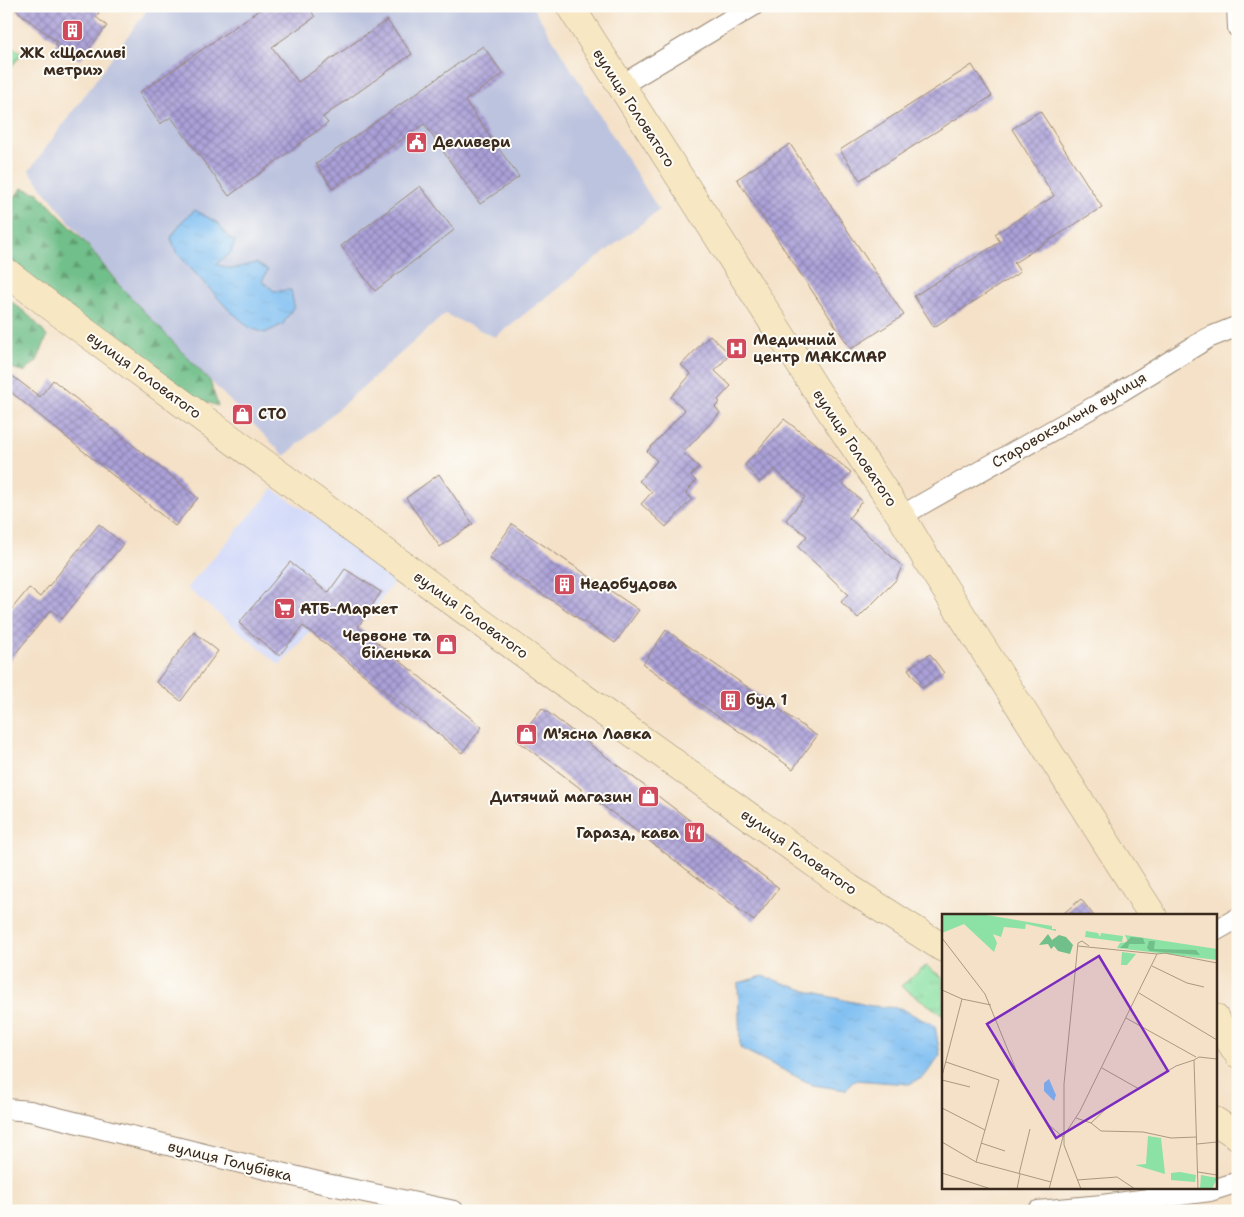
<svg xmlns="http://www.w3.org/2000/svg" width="1244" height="1217" viewBox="0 0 1244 1217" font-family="'Shantell Sans',sans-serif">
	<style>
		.built { fill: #d2d9f9 }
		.industrial { fill: #bcc3de }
		.forest { fill: url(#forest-firs); stroke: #567454 }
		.park { fill: url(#park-tufts); stroke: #648661 }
		.garden { fill: url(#garden-furrows); stroke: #648661 }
		.water { fill: url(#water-ripples); stroke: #5c7488 }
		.building { fill: url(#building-cross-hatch) }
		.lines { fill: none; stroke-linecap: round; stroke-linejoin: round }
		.street-casing { stroke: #988672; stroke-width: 22 }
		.secondary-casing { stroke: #988672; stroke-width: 29 }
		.street { stroke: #fff; stroke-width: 20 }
		.secondary { stroke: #f7e8c3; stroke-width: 28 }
		.labels { text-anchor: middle; stroke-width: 4; stroke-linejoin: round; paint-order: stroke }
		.poi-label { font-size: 15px; font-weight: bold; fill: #3b2a1e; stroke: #fdfcf7; text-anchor: start }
		.street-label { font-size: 15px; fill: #3b2a1e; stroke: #fdfcf7 }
		.inset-road { fill: none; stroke: #aa9883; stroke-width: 1 }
		.view { fill: #7b2cbf; fill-opacity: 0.15; stroke: #7b2cbf; stroke-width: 2.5 }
		.inset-edge { fill: none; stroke: #3b2a1e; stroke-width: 2.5 }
	</style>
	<defs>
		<pattern id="forest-firs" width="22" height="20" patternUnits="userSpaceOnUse" patternTransform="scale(1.25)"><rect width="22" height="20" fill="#71bf8a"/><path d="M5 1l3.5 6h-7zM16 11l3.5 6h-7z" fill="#5e9b70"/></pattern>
		<pattern id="park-tufts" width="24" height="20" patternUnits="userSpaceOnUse" patternTransform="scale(1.25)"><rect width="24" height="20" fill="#8ce1a4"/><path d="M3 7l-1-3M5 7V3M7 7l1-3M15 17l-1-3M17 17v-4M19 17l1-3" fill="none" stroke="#7ac18d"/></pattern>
		<pattern id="garden-furrows" width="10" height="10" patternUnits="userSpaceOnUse" patternTransform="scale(1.25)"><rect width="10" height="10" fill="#8ce1a4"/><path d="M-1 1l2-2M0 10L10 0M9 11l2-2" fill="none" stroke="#7ac18d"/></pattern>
		<pattern id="water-ripples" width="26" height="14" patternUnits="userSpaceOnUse" patternTransform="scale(1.25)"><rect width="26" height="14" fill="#7dbef2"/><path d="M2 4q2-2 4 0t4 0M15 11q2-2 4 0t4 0" fill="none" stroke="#6da3cf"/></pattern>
		<pattern id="building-cross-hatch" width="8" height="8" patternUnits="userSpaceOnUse" patternTransform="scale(1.25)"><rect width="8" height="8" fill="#aba1d9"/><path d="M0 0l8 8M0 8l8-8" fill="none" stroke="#8c83af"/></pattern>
	</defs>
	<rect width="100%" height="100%" fill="#fdfcf7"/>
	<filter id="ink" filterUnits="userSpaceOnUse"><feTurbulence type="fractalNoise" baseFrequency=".02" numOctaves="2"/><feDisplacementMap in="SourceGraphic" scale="10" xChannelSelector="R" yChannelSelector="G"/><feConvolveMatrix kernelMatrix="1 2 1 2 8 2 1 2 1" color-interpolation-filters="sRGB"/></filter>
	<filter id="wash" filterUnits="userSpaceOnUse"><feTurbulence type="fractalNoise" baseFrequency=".0096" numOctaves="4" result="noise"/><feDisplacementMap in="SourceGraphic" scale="20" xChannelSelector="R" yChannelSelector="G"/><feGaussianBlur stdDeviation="1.12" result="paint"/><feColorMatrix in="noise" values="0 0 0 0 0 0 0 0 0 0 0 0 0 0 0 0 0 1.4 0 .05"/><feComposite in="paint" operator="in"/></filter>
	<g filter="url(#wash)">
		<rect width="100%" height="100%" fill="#f4e1c7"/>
		<path class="built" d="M273,489L400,574L366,620L335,603L280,665L187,588Z
			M1040,1188H1124L1041,1193Z"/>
		<path class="industrial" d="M150,6H532L659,210L495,337L445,314L285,456L138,308L29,171Z"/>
		<path class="forest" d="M22,188L38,193L84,241L119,285L210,381L218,406L189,396L19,275L6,246V207Z
			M6,298C22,309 37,321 47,337L37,361L24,372L12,368L6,364Z"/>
		<path class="park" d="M926,966L943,978V1015L901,986Z"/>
		<path class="garden" d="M6,41L22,54L6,73Z"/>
		<path class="water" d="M195,210L218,223L228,237L235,241L231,253L216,264L231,269L256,263L268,270L262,281L274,291L291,290L294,306L283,324L265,333L250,328L228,309L176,252L171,238L182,221Z
			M763,976L813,993L871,1006L900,1008L935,1026L940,1055L924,1077L909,1084L854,1080L846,1090L813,1085L740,1048L738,983Z"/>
		<g id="blocks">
			<path class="building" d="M11,6H91L99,13L96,17L107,26L80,60L68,50L65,53L55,45L57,42Z
				M265,6H308L315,17L272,47L298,82L387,20L412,54L323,117L328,123L229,196L171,117L160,124L139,93Z
				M483,46L503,74L465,101L519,177L480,204L424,124L333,189L316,164Z
				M972,65L992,96L860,180L840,150Z
				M1040,111L1102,207L1014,263L1020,272L934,327L914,296L1000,242L995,234L1054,196L1012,129Z
				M790,144L904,315L851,349L737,179Z
				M420,186L454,230L375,291L341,246Z
				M710,335L730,354L715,371L731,386L718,400L720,402L715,407L720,413L683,453L699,467L691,476L696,481L686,493L692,499L666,527L641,504L652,492L639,481L657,461L647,451L685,410L671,397L691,374L681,365Z
				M6,371L40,397L53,380L198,498L175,526L6,388Z
				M784,419L851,472L842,483L862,501L849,518L902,566L896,580L858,618L841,602L848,594L798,547L807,536L786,520L805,497L774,469L760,482L745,465Z
				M439,474L473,524L440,547L406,498Z
				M99,524L123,544L62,619L51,610L6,665V616L29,588L40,597Z
				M512,524L639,610L615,643L489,558Z
				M290,562L328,593L345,569L381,592L358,627L482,727L462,753L303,626L279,656L239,623Z
				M666,630L817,736L793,769L643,664Z
				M194,632L218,651L181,701L156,682Z
				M930,654L944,673L922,688L908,669Z
				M542,708L779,888L754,921L517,740Z
				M1081,899L1094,916H1060Z"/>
		</g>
	</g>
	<g filter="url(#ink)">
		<use href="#blocks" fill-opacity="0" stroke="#988672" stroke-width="1"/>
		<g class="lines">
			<defs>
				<path id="street" d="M1237,6L1238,28
					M620,86L753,6
					M901,516L1120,392L1208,338L1238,326
					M1215,931L1238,918
					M6,1109L30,1111L322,1183L454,1211
					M1038,1211L1102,1205L1210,1191L1238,1182"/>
				<path id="secondary" d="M570,6L815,388L901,516L930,565L1153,916
					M6,272L73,323L591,703L849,888L943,948
					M1215,1018L1238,1054
					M1215,1121L1238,1136"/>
			</defs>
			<use href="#street" class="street-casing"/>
			<use href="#secondary" class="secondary-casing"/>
			<use href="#street" class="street"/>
			<use href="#secondary" class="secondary"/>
		</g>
	</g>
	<defs>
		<symbol id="building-square" viewBox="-11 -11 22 22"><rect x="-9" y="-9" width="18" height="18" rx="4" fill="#d1495b" stroke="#fdfcf7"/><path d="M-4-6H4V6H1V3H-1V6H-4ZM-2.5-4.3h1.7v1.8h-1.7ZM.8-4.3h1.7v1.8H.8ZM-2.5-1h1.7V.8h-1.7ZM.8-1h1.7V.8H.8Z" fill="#fff"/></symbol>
		<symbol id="civic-square" viewBox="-11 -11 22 22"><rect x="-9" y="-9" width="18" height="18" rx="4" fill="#d1495b" stroke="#fdfcf7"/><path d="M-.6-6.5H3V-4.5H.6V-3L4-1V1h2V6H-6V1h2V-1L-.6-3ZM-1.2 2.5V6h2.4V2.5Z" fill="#fff"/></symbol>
		<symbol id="hospital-square" viewBox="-11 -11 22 22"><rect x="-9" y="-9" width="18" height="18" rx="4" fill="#d1495b" stroke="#fdfcf7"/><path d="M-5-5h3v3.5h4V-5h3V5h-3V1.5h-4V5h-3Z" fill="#fff"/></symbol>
		<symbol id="shop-square" viewBox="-11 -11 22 22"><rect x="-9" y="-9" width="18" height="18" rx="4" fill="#d1495b" stroke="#fdfcf7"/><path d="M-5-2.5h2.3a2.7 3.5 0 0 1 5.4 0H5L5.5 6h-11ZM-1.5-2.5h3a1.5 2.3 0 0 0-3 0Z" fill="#fff"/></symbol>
		<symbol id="supermarket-square" viewBox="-11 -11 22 22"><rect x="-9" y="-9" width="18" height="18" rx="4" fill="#d1495b" stroke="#fdfcf7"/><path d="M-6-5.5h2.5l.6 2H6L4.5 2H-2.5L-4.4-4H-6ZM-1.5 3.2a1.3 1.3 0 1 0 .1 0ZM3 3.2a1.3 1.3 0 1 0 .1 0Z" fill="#fff"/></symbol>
		<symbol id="restaurant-square" viewBox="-11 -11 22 22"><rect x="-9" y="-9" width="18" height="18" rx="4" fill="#d1495b" stroke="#fdfcf7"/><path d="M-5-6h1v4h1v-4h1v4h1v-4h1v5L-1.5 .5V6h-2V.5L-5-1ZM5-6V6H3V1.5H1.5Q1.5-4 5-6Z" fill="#fff"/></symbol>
	</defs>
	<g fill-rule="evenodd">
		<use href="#building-square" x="60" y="18" width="25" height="25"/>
		<use href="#civic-square" x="404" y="130" width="25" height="25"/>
		<use href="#hospital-square" x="724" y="336" width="25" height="25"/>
		<use href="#shop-square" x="230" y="402" width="25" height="25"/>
		<use href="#building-square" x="552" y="572" width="25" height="25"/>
		<use href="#supermarket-square" x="272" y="596" width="25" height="25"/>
		<use href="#shop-square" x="434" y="632" width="25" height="25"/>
		<use href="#building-square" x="718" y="688" width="25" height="25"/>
		<use href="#shop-square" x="514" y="722" width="25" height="25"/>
		<use href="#shop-square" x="636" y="784" width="25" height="25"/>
		<use href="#restaurant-square" x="682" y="820" width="25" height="25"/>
	</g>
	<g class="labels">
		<g class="poi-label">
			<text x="73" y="58" text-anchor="middle">ЖК «Щасливі<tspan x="73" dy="17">метри»</tspan></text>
			<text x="433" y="147">Деливери</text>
			<text x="753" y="345">Медичний<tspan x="753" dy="17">центр МАКСМАР</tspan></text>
			<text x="258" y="419">СТО</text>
			<text x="580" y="589">Недобудова</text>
			<text x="300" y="614">АТБ-Маркет</text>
			<text x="431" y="641" text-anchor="end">Червоне та<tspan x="431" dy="17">біленька</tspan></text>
			<text x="746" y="705">буд 1</text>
			<text x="543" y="739">М'ясна Лавка</text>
			<text x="632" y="802" text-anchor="end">Дитячий магазин</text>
			<text x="679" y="838" text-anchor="end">Гаразд, кава</text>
		</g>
		<g class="street-label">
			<text transform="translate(634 108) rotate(57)" y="5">вулиця Головатого</text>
			<text transform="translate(144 375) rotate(36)" y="5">вулиця Головатого</text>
			<text transform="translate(1069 420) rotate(-30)" y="5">Старовокзальна вулиця</text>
			<text transform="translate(855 448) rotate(56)" y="5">вулиця Головатого</text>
			<text transform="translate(471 615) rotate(36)" y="5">вулиця Головатого</text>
			<text transform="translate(799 852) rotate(35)" y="5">вулиця Головатого</text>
			<text transform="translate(230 1161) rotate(14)" y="5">вулиця Голубівка</text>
		</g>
	</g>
	<g transform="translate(942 914)">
		<rect width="275" height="275" fill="#f4e1c7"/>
		<path d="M0,0H38L110,12V15H114V17L84,10L83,15L62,13L59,23L51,20L55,29L52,38L22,10L0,19ZM144,17L156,19L158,23L159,19L181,22L180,28L143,23ZM183,21L275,35V46L175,34L178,29L186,28ZM180,38L194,40L185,51H179ZM238,258L254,261L253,268L229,266V259ZM259,261L275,264L270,275H258Z" fill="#8ce1a4"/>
		<path d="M106,20L110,26L117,21L124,23L131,31L128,40L116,37L112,32L109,35L106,30L97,31ZM189,23L201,24L203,30H187L186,34H178ZM207,27H213L212,35L254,36L258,41L208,37L205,34Z" fill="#71bf8a"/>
		<path d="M206,222L219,224L223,260L193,251L204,250Z" fill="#8ce1a4"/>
		<path d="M107,165L114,181L112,187L102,177V169Z" fill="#7dbef2"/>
		<path class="inset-road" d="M0,24L43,80L79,168L107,211L121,223M136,32L215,40M210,52L245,69L262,73M0,76L20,85L49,91M197,79L275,126M184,104L254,143M4,148L57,166L34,248M160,154L197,175M0,162L20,85M0,166L28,173M0,194L43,216M134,204L149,209L166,193L234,152L252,146M149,209L159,217L201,218L229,224L255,223M0,228L34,248L109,268M39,229L63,237M255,230L275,228M256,258L275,261M0,259L49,275M77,260L88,215M135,266L175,263L193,275M75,275L78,260M107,275L121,223L138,197L215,40L223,39L275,49M139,275L122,231V170L136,29L140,27L147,32M256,275L252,146L257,143L275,145"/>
		<path class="view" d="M157,42L226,157L114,224L45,110Z"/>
		<rect width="275" height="275" class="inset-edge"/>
	</g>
	<rect width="1244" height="1217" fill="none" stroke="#fdfcf7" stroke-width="25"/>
</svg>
